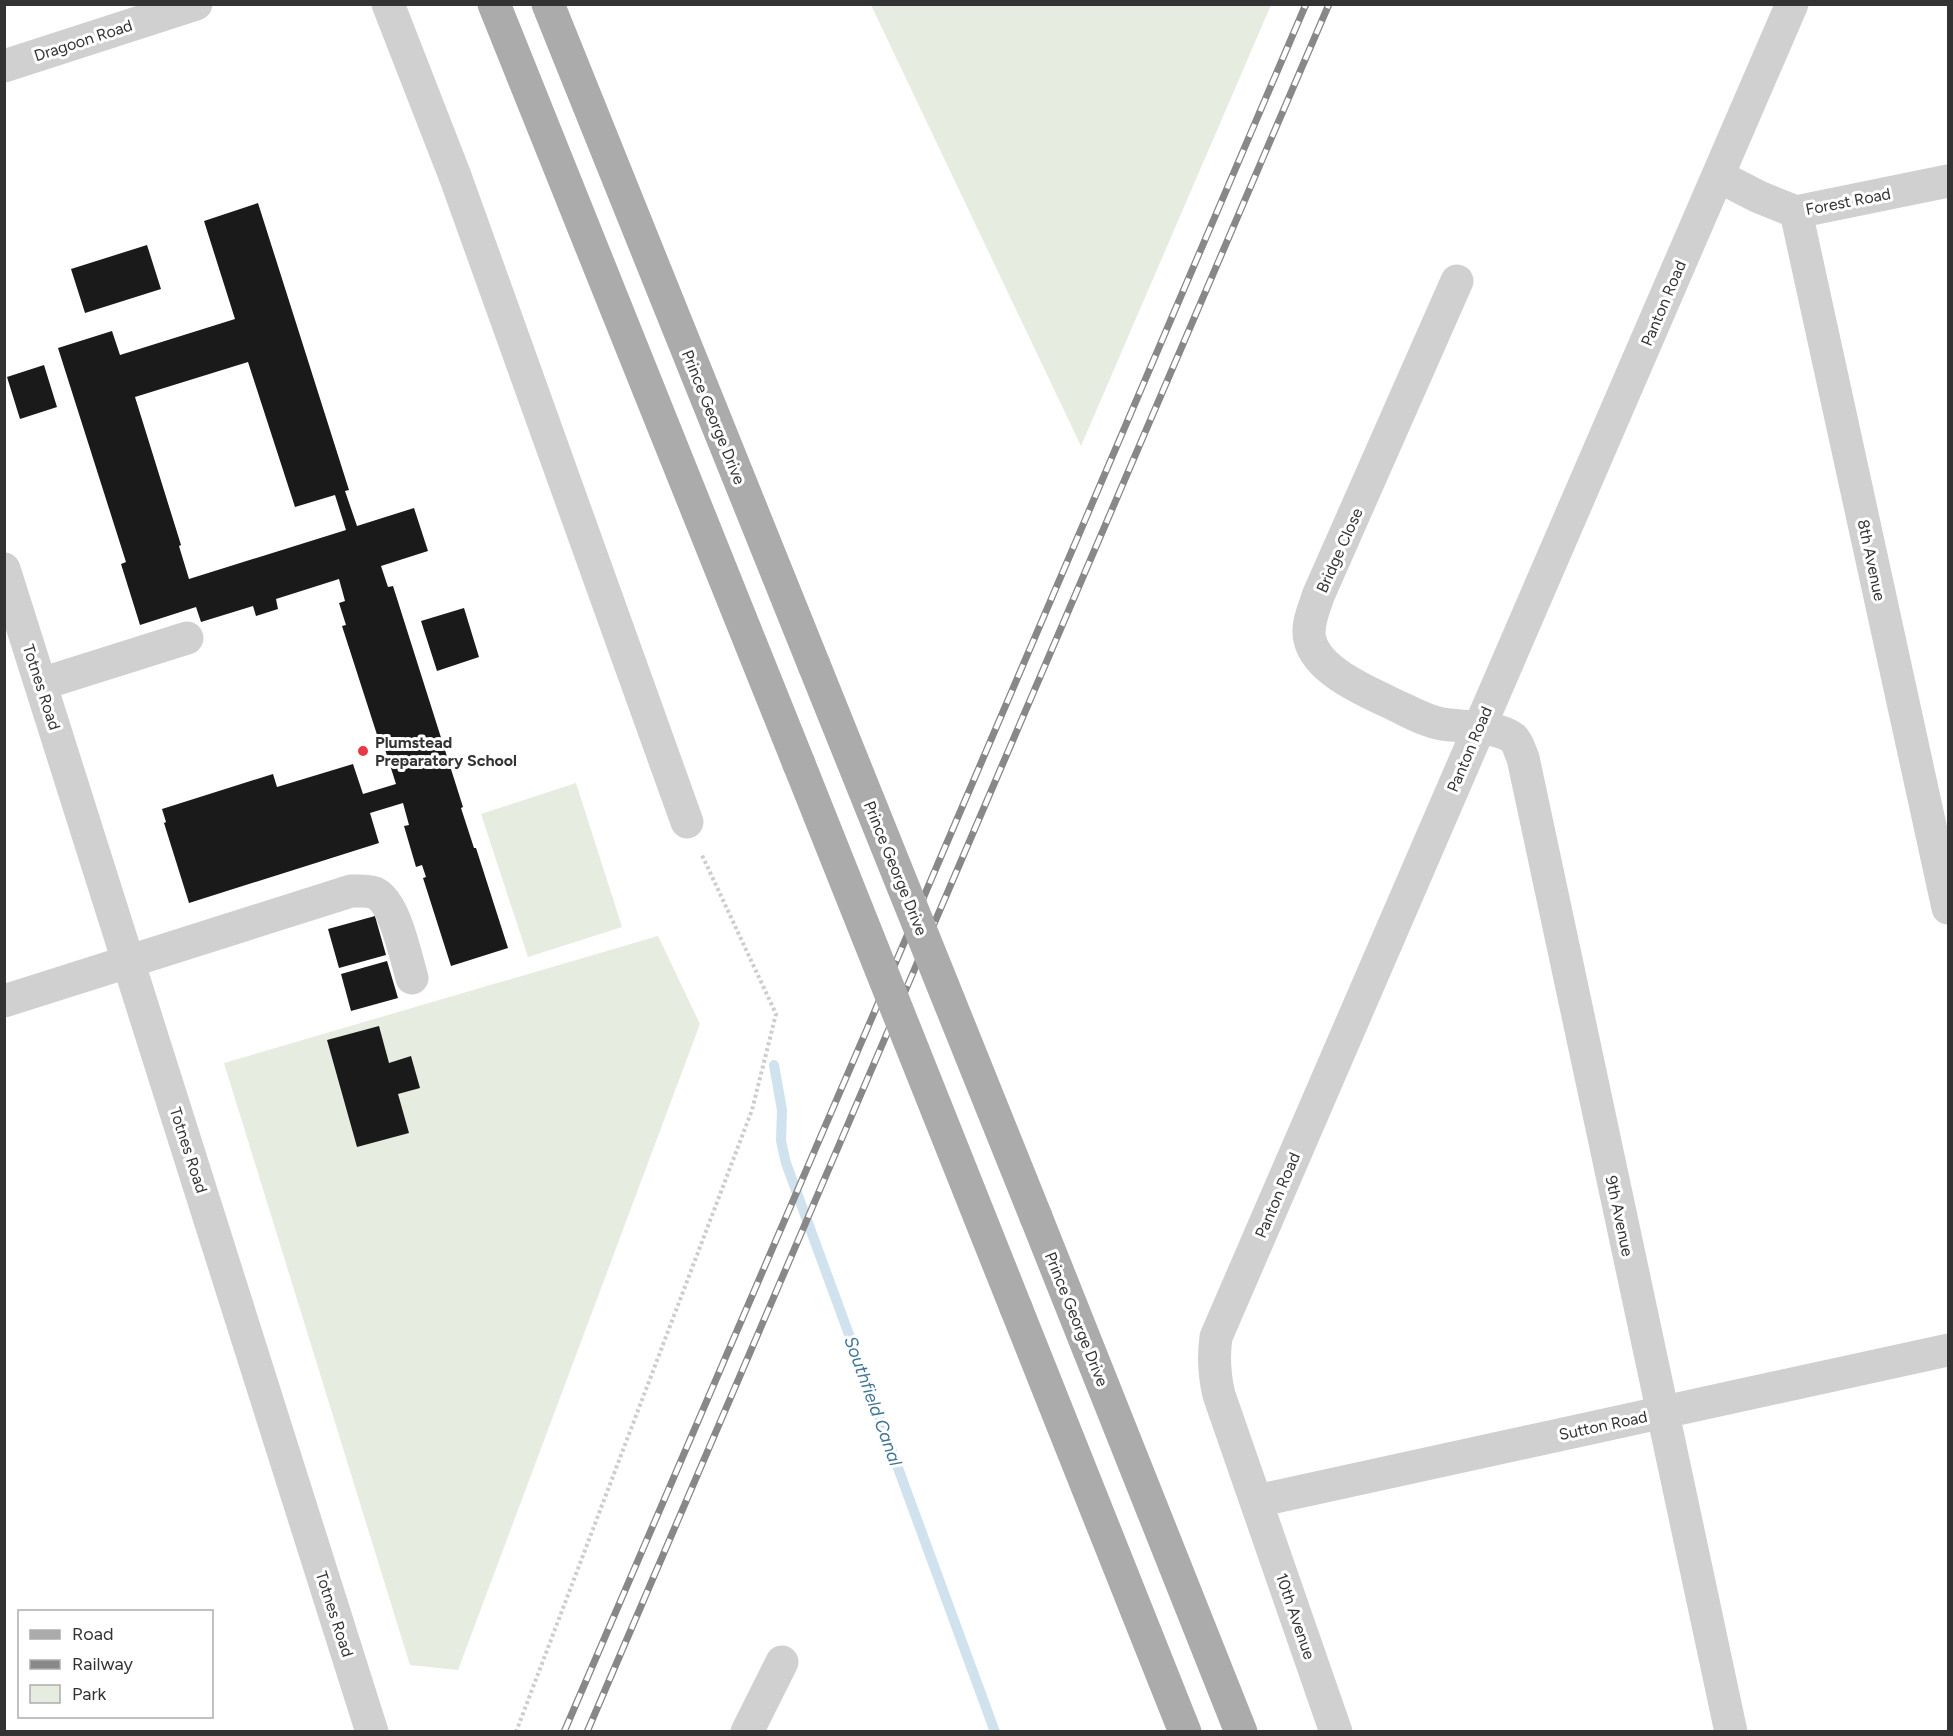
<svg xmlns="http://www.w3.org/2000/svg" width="1953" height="1736" viewBox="0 0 1953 1736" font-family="Figtree,sans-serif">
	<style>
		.green { fill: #e6ecdf }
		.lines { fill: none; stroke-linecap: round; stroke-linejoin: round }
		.stream { stroke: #cfe2ee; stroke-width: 10 }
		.building { fill: #1a1a1a; fill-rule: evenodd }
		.path { stroke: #cdcdcd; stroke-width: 4; stroke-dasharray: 3 3; stroke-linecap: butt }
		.minor { stroke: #d0d0d0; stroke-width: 33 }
		.major { stroke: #ababab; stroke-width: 33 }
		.rail-casing { stroke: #888; stroke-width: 7 }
		.rail { stroke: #fff; stroke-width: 4.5; stroke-dasharray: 14; stroke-linecap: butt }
		.major-bridge { stroke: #ababab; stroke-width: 33 }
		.poi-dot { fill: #e63946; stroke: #fff; stroke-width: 2 }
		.labels { text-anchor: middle; stroke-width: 6; stroke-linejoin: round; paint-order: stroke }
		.street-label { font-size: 16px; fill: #333; stroke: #fff }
		.poi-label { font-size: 16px; font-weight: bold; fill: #333; stroke: #fff; text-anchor: start }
		.water-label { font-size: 18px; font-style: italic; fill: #3f7597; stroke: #fff }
	</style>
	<rect width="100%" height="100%" fill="#fff"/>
	<path class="green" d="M871,5H1271L1081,446Z
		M576,783L622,927L528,957L481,814Z
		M658,936L700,1024L458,1670L410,1665L224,1063Z"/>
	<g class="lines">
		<path class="stream" d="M774,1065L782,1110L781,1141L786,1163L995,1732"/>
	</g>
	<path class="building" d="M258,203L349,490L345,491L357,526L414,508L428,551L381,566L388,587L393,586L463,807L461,808L474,848H476L508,948L451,966L423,878L426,877L422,865L416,867L404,826L409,825L403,803L370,813L379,843L189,903L164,823L166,822L162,809L273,774L277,787L353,764L363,794L396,784L383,743L380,744L342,626L346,625L339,603L345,601L339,579L276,599L278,609L256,616L253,606L201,622L196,607L140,625L121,564L126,562L58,348L112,331L120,355L235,319L204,221ZM248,362L295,507L335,495L346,530L189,579L179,546L181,545L135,397Z
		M147,245L161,289L85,313L71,269Z
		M44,365L57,407L20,419L7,377Z
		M464,608L479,657L437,671L421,621Z
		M375,916L386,955L339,968L328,929Z
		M387,961L398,998L351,1011L341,974Z
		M379,1026L389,1063L411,1056L420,1088L398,1094L409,1133L357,1147L327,1040Z"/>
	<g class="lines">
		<path class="path" d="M516,1732L752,1110L776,1014L701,853"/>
		<path class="minor" d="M388,4L455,176L687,822
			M4,66L196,4
			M1718,176L1759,197L1796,212L1948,181
			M1796,212L1948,908
			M1457,281L1318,596C1314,610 1306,625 1310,640C1318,672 1368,692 1395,705C1410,712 1425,721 1442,724C1460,727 1498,726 1513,738C1518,742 1520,752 1523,758L1731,1732
			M4,569L372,1732
			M41,684L187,638
			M4,1001L351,891C359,891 367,890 375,893C395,902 406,958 412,978
			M1257,1501L1948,1350
			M747,1732L782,1662
			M1336,1732L1219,1395C1214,1374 1213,1358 1216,1337L1792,4"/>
		<path class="major" d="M494,4L799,764
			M548,4L814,665
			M1036,1217L1241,1732
			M1016,1308L1185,1732"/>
		<defs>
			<path id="rail" d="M564,1732L883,992L1306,4
				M587,1732L1329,4"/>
		</defs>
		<use href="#rail" class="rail-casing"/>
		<use href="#rail" class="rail"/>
		<path class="major-bridge" d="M814,665L1036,1217
			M799,764L1016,1308"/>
	</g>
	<circle class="poi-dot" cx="363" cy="751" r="6"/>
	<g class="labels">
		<g class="street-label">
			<text transform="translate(83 40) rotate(-18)" y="6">Dragoon Road</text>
			<text transform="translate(1848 201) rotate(-11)" y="6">Forest Road</text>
			<text transform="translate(1663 303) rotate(-67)" y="6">Panton Road</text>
			<text transform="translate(714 417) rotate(68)" y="6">Prince George Drive</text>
			<text transform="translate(1339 550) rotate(-66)" y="6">Bridge Close</text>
			<text transform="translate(1872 560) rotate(78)" y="6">8th Avenue</text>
			<text transform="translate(42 687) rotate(72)" y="6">Totnes Road</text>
			<text transform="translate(1469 749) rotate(-67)" y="6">Panton Road</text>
			<text transform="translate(896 868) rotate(68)" y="6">Prince George Drive</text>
			<text transform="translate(189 1150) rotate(72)" y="6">Totnes Road</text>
			<text transform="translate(1277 1195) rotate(-67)" y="6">Panton Road</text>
			<text transform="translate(1620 1216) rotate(78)" y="6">9th Avenue</text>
			<text transform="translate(1077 1319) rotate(68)" y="6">Prince George Drive</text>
			<text transform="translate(1603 1425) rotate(-12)" y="6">Sutton Road</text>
			<text transform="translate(335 1614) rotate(72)" y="6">Totnes Road</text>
			<text transform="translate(1296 1616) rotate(71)" y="6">10th Avenue</text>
		</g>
		<g class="poi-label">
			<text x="375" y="748">Plumstead<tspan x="375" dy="18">Preparatory School</tspan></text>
		</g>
		<g class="water-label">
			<text transform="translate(873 1401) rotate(70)" y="6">Southfield Canal</text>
		</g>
	</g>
	<rect width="1953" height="1736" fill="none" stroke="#333333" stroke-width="12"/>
	<rect x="18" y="1610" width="195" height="108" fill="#ffffff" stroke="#adadad" stroke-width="1.5"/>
	<rect x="30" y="1630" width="30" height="9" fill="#ababab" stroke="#adadad" stroke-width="1.5"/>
	<text x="72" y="1640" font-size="18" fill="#333333">Road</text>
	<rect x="30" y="1660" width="30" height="9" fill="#888888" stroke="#adadad" stroke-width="1.5"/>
	<text x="72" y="1670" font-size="18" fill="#333333">Railway</text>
	<rect x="30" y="1685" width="30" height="18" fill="#e6ecdf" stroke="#adadad" stroke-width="1.5"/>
	<text x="72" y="1700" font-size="18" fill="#333333">Park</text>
</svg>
